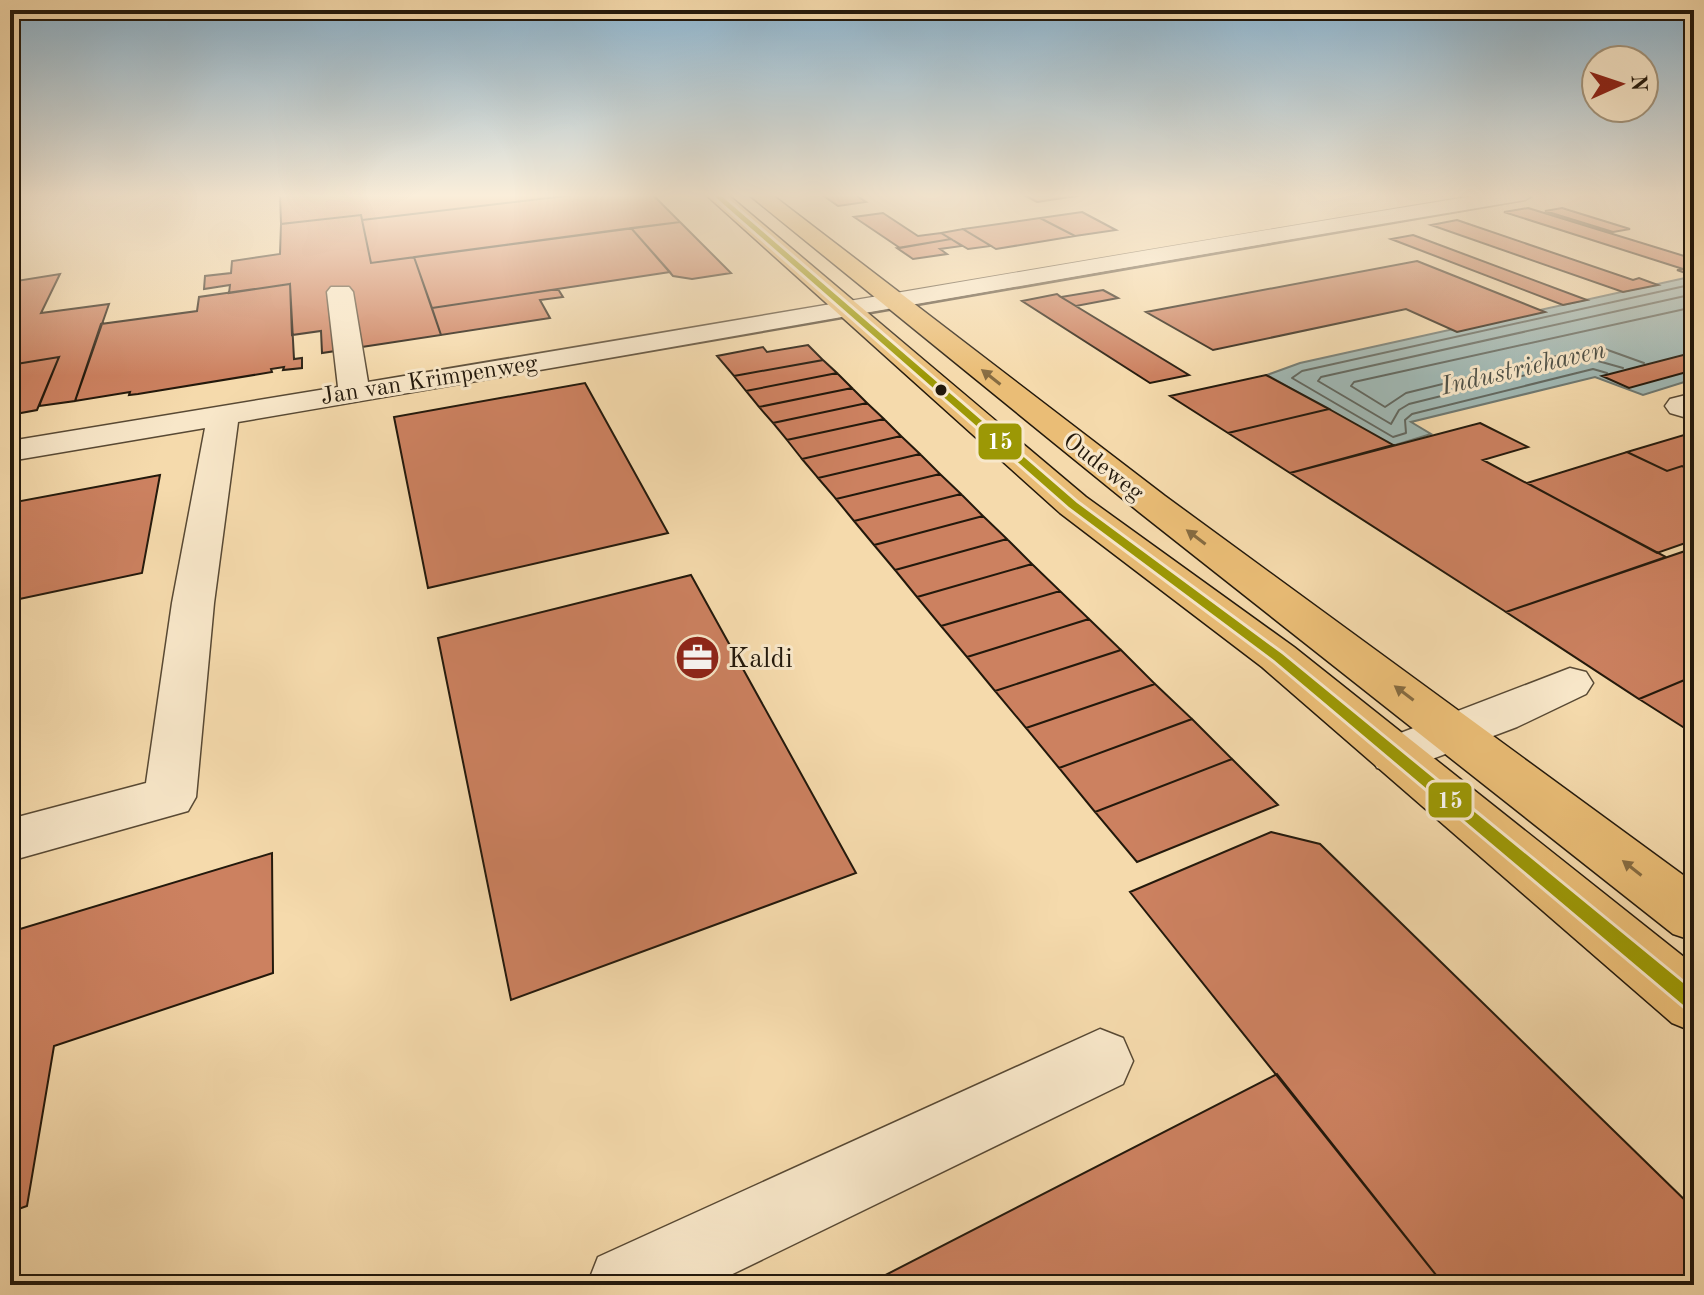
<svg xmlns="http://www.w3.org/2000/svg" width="1704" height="1295" viewBox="0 0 1704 1295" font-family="'Old Standard TT',serif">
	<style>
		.water { fill: #a0b8b4; stroke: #6e7871; stroke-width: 2 }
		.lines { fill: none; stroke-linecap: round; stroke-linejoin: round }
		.shore { stroke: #626860; stroke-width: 2 }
		.building { fill: #cc8160; stroke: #23190c; stroke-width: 2 }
		.minor-casing { stroke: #584934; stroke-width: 3 }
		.major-casing { stroke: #23190c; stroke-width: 3 }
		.minor { fill: #f8e7c9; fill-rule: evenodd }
		.major { fill: #eabd76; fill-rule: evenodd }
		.bus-1-casing { stroke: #f8e7c9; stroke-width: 6 }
		.bus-1 { fill: #9c9805; fill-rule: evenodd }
		.oneway { fill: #866b41 }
		.bus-dot { fill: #23190c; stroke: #f8e7c9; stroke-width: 3 }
		.labels { text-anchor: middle; stroke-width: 6; stroke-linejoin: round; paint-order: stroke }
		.far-street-label { font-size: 24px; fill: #23190c; stroke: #f8e7c9 }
		.far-water-label { font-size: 26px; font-style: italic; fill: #4f5147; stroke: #f8e7c9 }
		.poi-label { font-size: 28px; fill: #23190c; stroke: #f8e7c9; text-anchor: start }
		.line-badge { stroke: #f8e7c9; stroke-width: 3 }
		.badge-label { font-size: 22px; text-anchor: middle; font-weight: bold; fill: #fff }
	</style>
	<rect width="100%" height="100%" fill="#f5daac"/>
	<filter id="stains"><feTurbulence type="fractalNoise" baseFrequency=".0025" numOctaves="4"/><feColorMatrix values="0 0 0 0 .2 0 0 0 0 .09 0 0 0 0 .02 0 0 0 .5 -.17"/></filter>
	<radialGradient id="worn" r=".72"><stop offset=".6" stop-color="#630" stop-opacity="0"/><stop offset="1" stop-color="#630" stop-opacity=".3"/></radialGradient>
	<path class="water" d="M1694,276V379L1643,395L1595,377L1411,422L1431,434L1392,446L1267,375L1300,363Z"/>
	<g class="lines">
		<path class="shore" d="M1644,363L1605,349L1589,348L1406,393L1385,407L1351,386L1354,382L1694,307
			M1623,368L1591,359L1409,404L1399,410L1391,424L1318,381L1321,377L1694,294
			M1607,373L1593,369L1412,414L1405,420L1406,433L1393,437L1292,378L1302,371L1694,284"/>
	</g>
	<path class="building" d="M280,194H582L362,220L361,215L281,224Z
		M582,194H652L680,222L371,263L362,220Z
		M821,194H854L866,202L838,206Z
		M1022,194H1090L1037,202Z
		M1528,208L1694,259V276L1677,270L1683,269L1504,212Z
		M1562,208L1630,229L1613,232L1545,211Z
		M1082,212L1116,230L1075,236L1040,218Z
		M883,213L918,236L941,233L951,239L900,248L854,217Z
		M361,215L371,263L414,257L441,335L322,353L321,331L292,335L290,284L229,293L230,285L204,289L205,276L231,273L232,261L280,254L281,224Z
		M1040,218L1075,236L996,249L963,229Z
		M1457,220L1633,280L1639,278L1658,285L1623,292L1431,225Z
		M680,222L731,273L692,279L673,276L631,228Z
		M631,228L670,272L432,308L414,257Z
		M963,229L991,246L968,249L941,233Z
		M1413,235L1587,300L1563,305L1391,239Z
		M951,239L962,246L940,249L947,254L913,259L897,248Z
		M1417,261L1545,312L1457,332L1406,309L1213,350L1146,312Z
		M60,274L41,313L109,304L75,401L39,406L59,357L10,365V282Z
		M290,284L294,359L302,358V368L283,370L284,367L271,369L272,372L138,394L129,395L130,392L75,401L101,324L197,311L199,297Z
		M558,289L563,297L540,300L550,318L441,335L432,308Z
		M1103,290L1118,298L1076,306L1061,297Z
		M1057,294L1061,297L1189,375L1150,383L1022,301Z
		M808,345L823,360L734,376L717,356L763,347L767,352Z
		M1687,354L1694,357V370L1629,388L1602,376Z
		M59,357L37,410L10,415V365Z
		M823,360L837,373L746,391L734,376Z
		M837,373L852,388L759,407L746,391Z
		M1266,375L1329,409L1228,433L1170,396Z
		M585,383L668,533L428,588L394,417Z
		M852,388L867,403L773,423L759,407Z
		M867,403L884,419L787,440L773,423Z
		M1329,409L1393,445L1290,473L1228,433Z
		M884,419L901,436L802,459L787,440Z
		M1480,423L1528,447L1483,460L1666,557L1506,612L1290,473Z
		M1694,432V472L1682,466L1667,471L1627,452Z
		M901,436L920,454L818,478L802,459Z
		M1627,452L1667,471L1682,466L1694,472V540L1657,553L1527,483Z
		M920,454L940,474L836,499L818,478Z
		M940,474L961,494L854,521L836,499Z
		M160,475L142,573L10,601V503Z
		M961,494L983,516L874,545L854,521Z
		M983,516L1007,539L895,570L874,545Z
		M1007,539L1032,564L917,597L895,570Z
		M1694,548V676L1639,699L1506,612Z
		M1032,564L1060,591L941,626L917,597Z
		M691,575L856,873L511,1000L438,638Z
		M1060,591L1089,619L967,657L941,626Z
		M1089,619L1121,650L995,691L967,657Z
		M1121,650L1155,684L1026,728L995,691Z
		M1694,676V734L1639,699Z
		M1155,684L1192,719L1059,768L1026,728Z
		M1192,719L1232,759L1095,812L1059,768Z
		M1232,759L1278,805L1137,862L1095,812Z
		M1271,832L1320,844L1694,1209V1285H1444L1130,892Z
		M272,853L273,973L54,1046L27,1206L10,1212V932Z
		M1277,1074L1444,1285H866Z"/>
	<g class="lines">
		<defs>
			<path id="minor" d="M1486,194H1535L1525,200C1095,271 667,349 238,422L214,603L196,797L188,811L10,861V819L146,783L172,603L205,428L10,461V441L338,387L327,292L331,287H349L353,292L368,382C741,321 1113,254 1486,194Z
				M1694,393V420L1670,413L1665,406L1670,399Z
				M1570,668L1586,672L1593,683L1586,694L1517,727L1395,773L1377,768L1370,755L1377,742Z
				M1100,1029L1123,1038L1133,1061L1123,1084L710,1285H587L598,1257Z"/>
			<path id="major" d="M705,194H727L1086,497L1294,647L1694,965V1032L1672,1023L1262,667L1060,513Z
				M748,194H771L1165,496L1694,883V941L1673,934L1139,512Z"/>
		</defs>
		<use href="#minor" class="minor-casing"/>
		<use href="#major" class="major-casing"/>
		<use href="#minor" class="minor"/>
		<use href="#major" class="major"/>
		<defs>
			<path id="bus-1" d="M712,194H719L1077,503L1282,654L1694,992V1011L1688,1009L1274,660L1069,507Z"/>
		</defs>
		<use href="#bus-1" class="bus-1-casing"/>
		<use href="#bus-1" class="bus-1"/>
	</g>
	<defs><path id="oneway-solid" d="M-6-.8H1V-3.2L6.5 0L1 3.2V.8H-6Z" transform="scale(2)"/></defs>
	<g class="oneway">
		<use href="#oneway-solid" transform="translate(991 377) rotate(-142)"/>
		<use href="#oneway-solid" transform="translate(1196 537) rotate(-143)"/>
		<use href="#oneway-solid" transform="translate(1404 693) rotate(-143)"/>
		<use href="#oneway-solid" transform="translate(1632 868) rotate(-142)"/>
	</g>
	<linearGradient id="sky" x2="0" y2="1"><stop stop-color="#8bb6d3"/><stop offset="0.52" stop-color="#faeeda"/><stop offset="1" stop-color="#faeeda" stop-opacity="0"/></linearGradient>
	<rect width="1704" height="376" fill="url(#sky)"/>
	<defs>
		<symbol id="office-disc" viewBox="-11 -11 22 22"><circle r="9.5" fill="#8f2418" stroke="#f8e7c9"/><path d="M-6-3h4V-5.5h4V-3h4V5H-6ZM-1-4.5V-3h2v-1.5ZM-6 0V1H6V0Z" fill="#fff"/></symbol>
	</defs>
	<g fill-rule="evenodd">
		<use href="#office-disc" x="672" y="632" width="51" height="51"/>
	</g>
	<circle class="bus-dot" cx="941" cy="390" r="7"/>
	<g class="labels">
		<g class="far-street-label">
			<text transform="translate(429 379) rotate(-9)" y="8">Jan van Krimpenweg</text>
			<text transform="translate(1104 466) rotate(38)" y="8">Oudeweg</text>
		</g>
		<g class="far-water-label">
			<text transform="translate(1523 367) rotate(-13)" y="9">Industriehaven</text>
		</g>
		<g class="poi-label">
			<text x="728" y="667">Kaldi</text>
		</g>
	</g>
	<g class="line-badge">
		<rect x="977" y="422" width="46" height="39" rx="8" fill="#9c9805"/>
		<rect x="1427" y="781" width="46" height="38" rx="8" fill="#9c9805"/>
	</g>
	<g class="badge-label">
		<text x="1000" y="449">15</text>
		<text x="1450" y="808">15</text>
	</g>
	<rect width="1704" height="1295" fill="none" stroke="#f5daac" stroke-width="40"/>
	<rect x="12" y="12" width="1680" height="1271" fill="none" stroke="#23190c" stroke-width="4"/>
	<rect x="20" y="20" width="1664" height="1255" fill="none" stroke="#23190c" stroke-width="2"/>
	<g transform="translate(1620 84) rotate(87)"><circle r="38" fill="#f8e7c9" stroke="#a3957d" stroke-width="2"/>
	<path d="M0-6L14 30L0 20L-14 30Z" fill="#8f2418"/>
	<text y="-12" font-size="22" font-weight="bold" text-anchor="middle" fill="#23190c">N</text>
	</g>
	<rect width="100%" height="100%" filter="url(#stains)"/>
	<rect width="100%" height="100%" fill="url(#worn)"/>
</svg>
